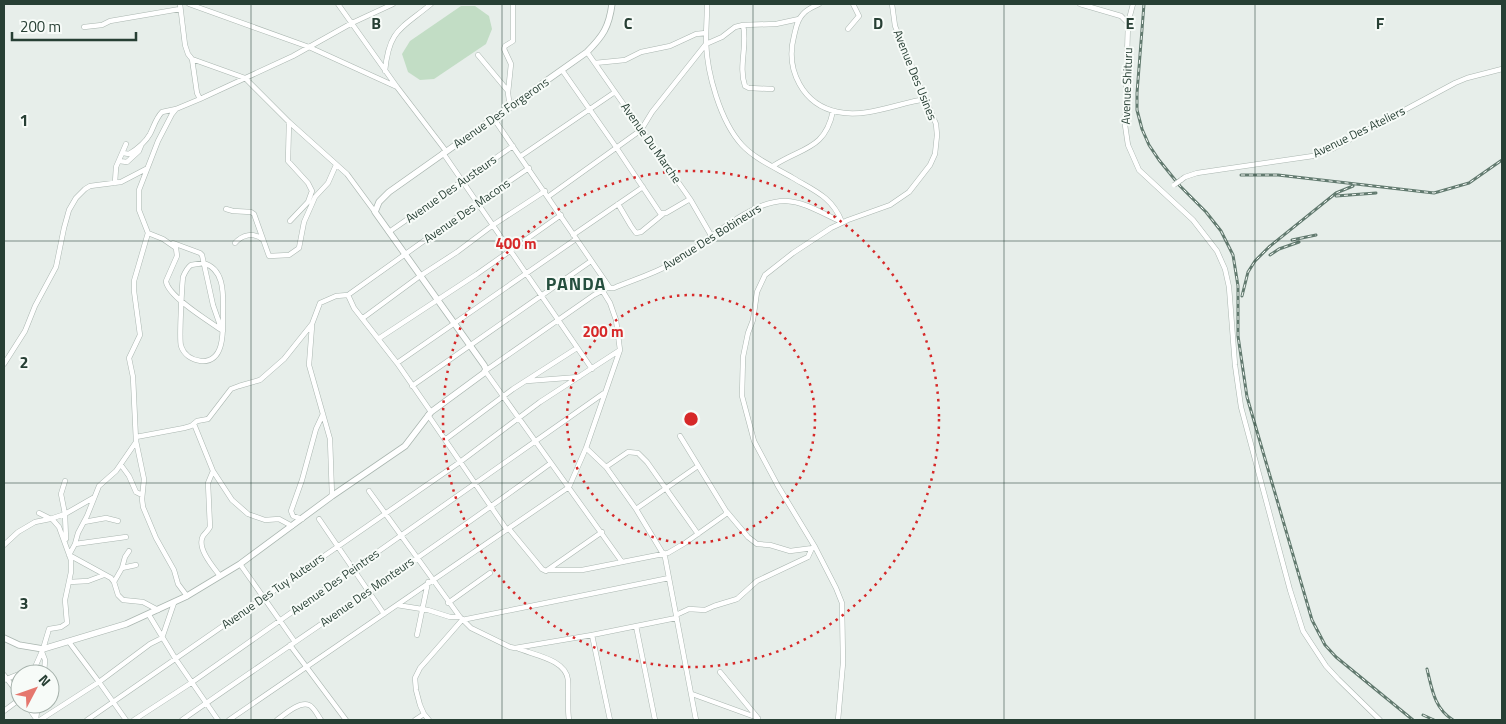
<svg xmlns="http://www.w3.org/2000/svg" width="1506" height="724" viewBox="0 0 1506 724" font-family="'Titillium Web',sans-serif">
	<style>
		.green { fill: #c2ddc5 }
		.lines { fill: none; stroke-linecap: round; stroke-linejoin: round }
		.minor-casing { stroke: #aab6b0; stroke-width: 5.5 }
		.tertiary-casing { stroke: #aab6b0; stroke-width: 7 }
		.minor { stroke: #fff; stroke-width: 4.5 }
		.tertiary { stroke: #fff; stroke-width: 5.5 }
		.rail-casing { stroke: #627a6f; stroke-width: 3 }
		.rail { stroke: #f7fbf8; stroke-width: 1; stroke-dasharray: 4; stroke-linecap: butt }
		.minor-bridge-casing { stroke: #aab6b0; stroke-width: 5.5; stroke-linecap: butt }
		.minor-bridge { stroke: #fff; stroke-width: 4.5 }
		.grid { fill: none; stroke: #273f34; stroke-width: 1; stroke-opacity: 0.55 }
		.ring { fill: none; stroke: #d62828; stroke-width: 2.5; stroke-dasharray: 2.5 5 }
		.labels { text-anchor: middle; stroke-width: 4; stroke-linejoin: round; paint-order: stroke }
		.street-label { font-size: 12px; fill: #273f34; stroke: #f7fbf8 }
		.district-label { font-size: 18px; font-weight: bold; letter-spacing: 1px; fill: #254f3e; stroke: #f7fbf8 }
		.grid-label { font-size: 16px; text-anchor: middle; font-weight: bold; fill: #273f34; stroke: #f7fbf8; stroke-width: 4; stroke-linejoin: round; paint-order: stroke }
		.centre { fill: #d62828; stroke: #f7fbf8; stroke-width: 2.5 }
		.ring-label { font-size: 15px; text-anchor: middle; font-weight: bold; fill: #d62828; stroke: #f7fbf8; stroke-width: 4; stroke-linejoin: round; paint-order: stroke }
	</style>
	<rect width="100%" height="100%" fill="#e7eeea"/>
	<path class="green" d="M461,6H475L489,16L492,29L486,44L434,79L420,80L408,72L402,54L410,41Z"/>
	<g class="lines">
		<defs>
			<path id="minor" d="M180,4L185,45L188,54L192,59L197,93L200,99L293,56L352,23L393,4
				M189,4L309,47L397,87
				M338,4L397,87L446,151
				M707,4C707,17 706,29 706,42C707,73 720,121 742,145C755,159 776,168 793,178C815,191 832,197 842,222
				M819,4C813,7 807,9 803,14C797,20 796,28 794,36C785,70 803,105 838,112C867,118 898,103 926,99
				M1080,4L1121,16L1128,23L1125,125L1128,145L1139,170L1193,220L1217,251L1225,269L1229,287L1235,365L1241,407L1290,590L1303,631L1326,666L1338,679L1380,720
				M1128,23L1133,4
				M743,25C748,45 738,66 745,86L749,88L772,89
				M84,27L102,25L110,21L180,9
				M848,29L859,16L853,4
				M587,52L690,199L712,237
				M478,55L508,91
				M192,59L245,78L289,122L347,174L375,212
				M595,63L625,60L641,52L670,46L696,34L706,33
				M562,70L616,147L660,213H666L690,199
				M385,71C389,29 401,29 431,4
				M510,108L508,93L511,64L504,49L505,46L513,41V4
				M494,119L610,288
				M289,122L288,161L308,183L312,191L308,202L290,221
				M123,153L129,154C137,149 145,143 150,134C154,126 156,118 162,112L176,109
				M443,153L592,369
				M521,156L615,92
				M119,161L127,162L139,151L141,146
				M773,166C802,147 825,150 833,111
				M1181,180L1185,177L1197,173L1313,156L1332,149L1455,83L1467,78L1502,69
				M115,183L116,167L126,144
				M549,196L641,130L652,112L706,44L722,37L735,27L743,25L776,24L799,19
				M618,204L631,226L636,233L641,232L663,214
				M226,209L233,211L251,212L254,214L269,256L289,255L299,248L304,222L312,204L315,197L328,183L336,165
				M389,232L513,146
				M148,233L163,239L176,248L177,256L166,281C167,296 210,322 223,331
				M573,235L643,187
				M173,243L200,253L202,255L213,305L221,328
				M235,243C242,235 253,232 262,239
				M203,263C226,269 223,297 223,315C223,330 225,363 201,361C192,360 184,355 181,346C179,339 182,286 183,277C185,272 187,268 191,265Z
				M348,295L354,308L397,363L431,412
				M363,318L420,276L457,252L493,225L545,191
				M312,326L309,365L330,439L332,496
				M378,339L477,274L561,215
				M397,363L576,239
				M4,364L25,331L35,306L56,267L64,228L69,210L76,198L85,189L90,186L121,182L146,169
				M527,381L579,377
				M412,386L591,261
				M428,415L507,530
				M194,424L213,471L232,500L248,514L265,520L279,519L292,526
				M136,437L184,428L191,426L197,421L208,419L231,389L239,386L260,380L284,359L312,324L320,303L336,296L348,295L477,203L529,168
				M446,439L513,389L577,348
				M586,448L606,467L636,509L665,557L696,720
				M121,465L129,476L136,492L142,495
				M606,467L628,452L638,453L647,462L698,534
				M213,471L208,483L210,527C208,531 205,533 203,536C196,548 214,568 220,576
				M65,481L61,494L65,514L66,539
				M369,491L460,617L471,628L510,647L515,648L592,635L676,618
				M636,509L698,466
				M727,512L748,537L757,544L770,545L790,551L813,548
				M302,519L293,516L291,511L302,480L316,429L323,414
				M319,519L384,614
				M84,522L106,518L118,521
				M509,529L542,569L546,571L602,532
				M75,544L126,537
				M4,545L18,532L35,522L50,519L65,514L93,498
				M69,555L75,544L78,533L87,516L99,486L116,471L136,442
				M69,555L111,578L114,582L118,595L123,600L143,602L158,610
				M622,562L485,371L594,295L607,288H614C633,280 653,274 671,264C704,246 748,200 786,201C806,202 823,214 842,222
				M240,564L295,642
				M122,568L136,565
				M549,570H582L668,553L685,543L726,514V511L680,436
				M69,582L88,581L104,575
				M114,582L122,568L125,557L129,551
				M187,596L178,584L174,570L156,538L143,507L142,499L144,479L136,441L133,377L129,358L140,335L134,291V281L148,233L139,210V190L158,141L172,114L176,109L200,99
				M448,603L490,573
				M397,605L428,610L450,617H460
				M149,615L175,658L218,720
				M676,615L689,609L705,610L714,606L737,599L757,581L808,557L812,548
				M636,626L655,720
				M417,635L428,582
				M592,635L610,720
				M69,642L99,682L126,720
				M290,645L346,720
				M517,648C533,655 566,659 568,680C569,694 567,707 569,720
				M42,652L45,660L44,674
				M720,672L757,717
				M32,674L43,649L49,629L61,627L67,623L65,600L71,572V560L59,527L53,520L39,513
				M4,675L20,696
				M4,680L34,668
				M692,694L758,718
				M26,704L37,720
				M4,711L20,699
				M36,719L38,704
				M40,720L99,682L150,644L162,638L174,603
				M87,720L460,462L540,402L620,350
				M134,720L191,683L604,393
				M182,720C305,634 430,552 551,463
				M229,720L569,487L586,448L620,350L616,320L610,303L602,290
				M277,720C284,715 299,701 309,705C314,707 318,716 321,720
				M415,720L424,714
				M429,720L424,714L420,705L416,690L415,678L420,668L462,620L669,578
				M838,720L843,663L842,603L836,588L815,547L778,486L754,441L742,396L743,357L748,333L753,320L757,292L765,275L793,253L831,228L848,220L890,205L909,192L930,165L935,154L937,135L936,124L895,26L892,4"/>
			<path id="tertiary" d="M4,638L19,645L43,649L126,624L187,596L240,564L332,496L405,446L431,412L484,373L486,369L484,365L375,212L379,202L389,192L587,52C603,36 609,27 612,4"/>
		</defs>
		<use href="#minor" class="minor-casing"/>
		<use href="#tertiary" class="tertiary-casing"/>
		<use href="#minor" class="minor"/>
		<use href="#tertiary" class="tertiary"/>
		<defs>
			<path id="rail" d="M1144,4L1137,93V110L1142,129L1149,145L1159,160L1180,186L1206,212L1221,231L1233,255L1238,286V336L1247,397L1312,620L1325,645L1336,657L1413,720
				M1241,175H1278L1434,193L1469,183L1502,160
				M1336,196L1376,193
				M1292,240L1316,235
				M1270,255L1279,249L1299,242
				M1242,296L1248,272L1255,261L1269,247L1336,193L1353,186
				M1427,669C1432,689 1434,708 1453,720
				M1423,715L1434,720"/>
		</defs>
		<use href="#rail" class="rail-casing"/>
		<use href="#rail" class="rail"/>
		<defs>
			<path id="minor-bridge" d="M1174,185L1181,180"/>
		</defs>
		<use href="#minor-bridge" class="minor-bridge-casing"/>
		<use href="#minor-bridge" class="minor-bridge"/>
	</g>
	<path class="grid" d="M251,4V720M502,4V720M753,4V720M1004,4V720M1255,4V720M4,241H1502M4,483H1502"/>
	<g class="ring">
		<circle cx="691" cy="419" r="124"/>
		<circle cx="691" cy="419" r="248"/>
	</g>
	<g class="labels">
		<g class="street-label">
			<text transform="translate(915 75) rotate(68)" y="4">Avenue Des Usines</text>
			<text transform="translate(1127 86) rotate(-88)" y="4">Avenue Shituru</text>
			<text transform="translate(501 113) rotate(-35)" y="4">Avenue Des Forgerons</text>
			<text transform="translate(1359 132) rotate(-26)" y="4">Avenue Des Ateliers</text>
			<text transform="translate(651 143) rotate(55)" y="4">Avenue Du Marche</text>
			<text transform="translate(451 189) rotate(-35)" y="4">Avenue Des Austeurs</text>
			<text transform="translate(467 211) rotate(-35)" y="4">Avenue Des Macons</text>
			<text transform="translate(712 237) rotate(-32)" y="4">Avenue Des Bobineurs</text>
			<text transform="translate(335 582) rotate(-35)" y="4">Avenue Des Peintres</text>
			<text transform="translate(273 591) rotate(-35)" y="4">Avenue Des Tuy Auteurs</text>
			<text transform="translate(367 592) rotate(-35)" y="4">Avenue Des Monteurs</text>
		</g>
		<g class="district-label">
			<text x="576" y="290">PANDA</text>
		</g>
	</g>
	<g class="grid-label">
		<text x="376" y="29">B</text>
		<text x="628" y="29">C</text>
		<text x="878" y="29">D</text>
		<text x="1130" y="29">E</text>
		<text x="1380" y="29">F</text>
		<text x="24" y="126">1</text>
		<text x="24" y="368">2</text>
		<text x="24" y="609">3</text>
	</g>
	<circle cx="691" cy="419" r="8" class="centre"/>
	<g class="ring-label">
		<text x="516" y="249">400 m</text>
		<text x="603" y="337">200 m</text>
	</g>
	<rect width="1506" height="724" fill="none" stroke="#273f34" stroke-width="10"/>
	<g transform="translate(35 689) rotate(49)"><circle r="24" fill="#f7fbf8" stroke="#a4b0aa"/>
	<path d="M0-4L9 19L0 12L-9 19Z" fill="#e5776e"/>
	<text y="-8" font-size="14" font-weight="bold" text-anchor="middle" fill="#273f34">N</text>
	</g>
	<path d="M12 32v8h124v-8" fill="none" stroke="#273f34" stroke-width="2.5"/>
	<text x="20" y="32" font-size="15" fill="#273f34" stroke="#f7fbf8" stroke-width="4" paint-order="stroke">200 m</text>
</svg>
